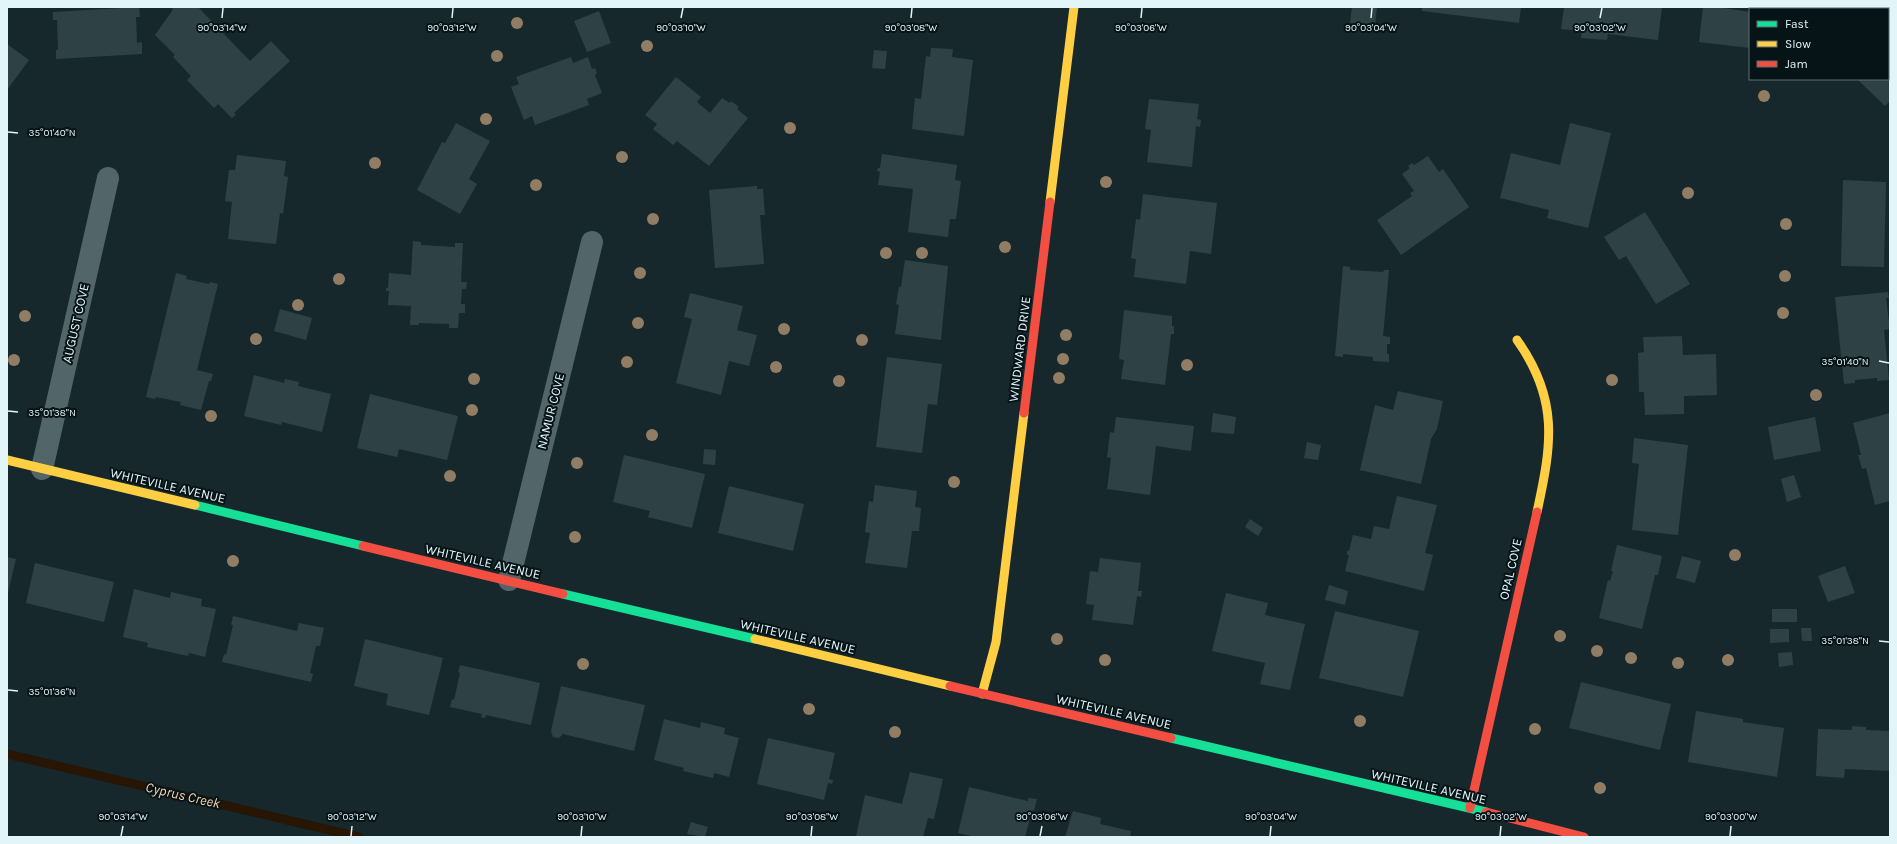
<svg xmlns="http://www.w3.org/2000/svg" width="1897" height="844" viewBox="0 0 1897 844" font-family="Karla,sans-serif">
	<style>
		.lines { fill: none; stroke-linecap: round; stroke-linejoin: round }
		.stream { stroke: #271604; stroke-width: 9 }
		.building { fill: #2e4246 }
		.street { stroke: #52666a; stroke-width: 22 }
		.fast { stroke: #16e098; stroke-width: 9 }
		.slow { stroke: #ffcf43; stroke-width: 9 }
		.jam { stroke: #f24e42; stroke-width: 9 }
		.tree { fill: #917d63 }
		.ticks { fill: none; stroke: #e2f5f9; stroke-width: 1.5 }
		.labels { text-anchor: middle; stroke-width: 4; stroke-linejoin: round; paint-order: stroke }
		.street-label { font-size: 13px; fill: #e2f5f9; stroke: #071417 }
		.water-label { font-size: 14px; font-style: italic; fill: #fcd5af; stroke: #071417 }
		.ticks-label { font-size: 10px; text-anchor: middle; fill: #e2f5f9; stroke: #071417; stroke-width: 4; stroke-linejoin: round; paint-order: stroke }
	</style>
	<rect width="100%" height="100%" fill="#16282c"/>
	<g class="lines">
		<path class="stream" d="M7,754L359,837"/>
	</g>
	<path class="building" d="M139,7L140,17H136L137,43L142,42V54L56,59V50H58L57,20H53V12Z
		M173,7H198L250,61L271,41L290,61L234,113L236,115L232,118L218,104L214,108L187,80L191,76L173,57L175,55L155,35L172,11Z
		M1352,7H1377L1375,26L1350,23Z
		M1422,7H1521L1519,23L1422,11Z
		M1564,7H1662L1658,40L1608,34L1607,40L1581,38L1582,31L1561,29Z
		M1703,7H1717L1750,12V48L1699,42Z
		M599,11L611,43L587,52L574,21Z
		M7,44L29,60L7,90Z
		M931,48L953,49L952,57L973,60L964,136L912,129L915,98L921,99L926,56L930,57Z
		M874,50L887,51L885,69L872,68Z
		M1888,54L1890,56V101L1885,106L1857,79H1888Z
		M571,57L573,63L588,57L592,69L595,68L597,73L595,75L602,93L587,99L589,105L535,125L532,116L524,120L511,87L519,84L516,77Z
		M676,77L701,97L697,102L710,113L722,98L730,103L731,101L739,107L737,109L748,118L709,166L677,141L673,145L653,129L657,124L645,115Z
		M1149,99L1199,104L1197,119L1201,120L1200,127L1196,126L1192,167L1147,162L1151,130L1145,129Z
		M456,123L490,141L469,179L477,184L460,214L417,190L442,142L445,143Z
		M1570,123L1611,133L1588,228L1547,218L1549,210L1500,198L1511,153L1560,165Z
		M882,154L957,165L955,180L961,181L956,219H950L948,237L908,232L913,189L878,185L880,172L877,171L878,168H880Z
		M237,155L286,161L284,176L288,177L283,214L280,213L276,244L228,239L232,202L225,201L229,170H235Z
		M1428,156L1439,172L1443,169L1469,207L1401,255L1377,220L1412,196L1410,193L1414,191L1402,174L1410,168L1408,166L1412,163L1414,165Z
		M1843,180L1886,182L1884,267L1841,266Z
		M757,186V189H763L765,215H760L764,264L715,268L709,190Z
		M1143,194L1217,203L1211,254L1190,251L1186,284L1134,277L1136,259L1131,258L1136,219L1140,220Z
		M1645,212L1690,284L1656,304L1626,256L1619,260L1604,237Z
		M413,241L421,242V245L455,247V243H463L461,282H467L466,289H462L461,304H465V313H459L458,328H449V324L419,323V325H410L411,306L388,305L389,291H386V288H388L389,273L411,275Z
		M905,260L948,266L941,340L895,334L899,305L896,304L899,287H901Z
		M1343,266L1350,267V270L1383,272L1384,270H1389L1383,336L1390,337V344H1387V354H1389V362L1373,361V357L1343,354V357L1335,356Z
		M176,273L187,276L186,279L209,284L210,282L218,284L197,370L213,374L211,381H209L201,410L180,405L181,402L156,397L155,399L146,397Z
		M1888,292L1889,298H1886L1890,329L1884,330L1889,380L1877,381V378L1855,380V383L1844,384L1835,297Z
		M690,293L743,306L737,330L757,335L749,366L729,361L721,395L676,383L692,319L684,317Z
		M280,309L312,318L306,340L274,331Z
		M1124,310L1172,316V326H1174V334H1171L1165,385L1121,379L1124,360L1119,359Z
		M1682,336L1683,355L1716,354L1717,395L1684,396V414L1645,415L1644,392H1639L1638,353L1644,352L1643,337Z
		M887,357L942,364L937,405L928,404L922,453L876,447Z
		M254,375L284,383L285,379L299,382L298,386L331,394L322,432L282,422L281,425L244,416Z
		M1398,391L1443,401L1437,429L1431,439L1421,484L1360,470L1375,405L1393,410Z
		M370,394L458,416L447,460L399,449L397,457L357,448Z
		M1213,413L1236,417L1234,434L1211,432Z
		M1890,413V501L1875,505L1866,468L1862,469L1858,455H1861L1853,423Z
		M1116,417L1194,426L1191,451L1156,446L1150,495L1107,489L1111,458L1107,457L1110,432L1114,433Z
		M1815,417L1821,451L1774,460L1768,427Z
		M1634,438L1688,445L1678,535L1632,530L1639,464L1632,463Z
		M1307,442L1321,445L1318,460L1304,458Z
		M704,449L716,450L715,465L703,464Z
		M624,455L705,474L692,528L648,517L650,511L613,502Z
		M1794,475L1801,497L1787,502L1781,479Z
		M875,485L917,491L915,507L921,508L919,531H912L907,568L865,563L870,533L865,532L869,501L873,502Z
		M729,486L804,504L793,551L718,533Z
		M1397,496L1437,505L1425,553L1433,555L1424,591L1345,571L1349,555H1347V551H1349L1353,535L1371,539L1374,526L1389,529Z
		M1250,519L1263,528L1258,536L1245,527Z
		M1617,545L1662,556L1658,575H1655L1642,629L1599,618L1608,580L1610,581L1613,571H1611Z
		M1682,556L1701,561L1695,583L1676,578Z
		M7,557L16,559L8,593H7Z
		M1100,558L1141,563L1138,591H1142L1141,597L1137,596L1133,625L1092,620L1094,605L1086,604L1090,571L1098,572Z
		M35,563L114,582L104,622L26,603Z
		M1845,566L1855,593L1828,602L1818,576Z
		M1329,585L1348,591L1345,605L1325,600Z
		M134,589L170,598L171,592L202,599L201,606L216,609L205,657L189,653L188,656L147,647L148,643L123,637Z
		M1226,593L1268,603L1265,615L1305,624L1290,690L1260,684L1265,663L1212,651Z
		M1772,609H1797V622H1772Z
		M1335,611L1419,631L1403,697L1319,678Z
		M233,616L297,631L299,623L324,628L320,646H316L310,673L313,674L311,682L222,662L224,654L226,655L233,625H231Z
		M1801,628H1811L1812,641H1802Z
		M1770,629H1789V642L1770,643Z
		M365,639L443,658L429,715L386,705L388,694L354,686Z
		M1792,652L1793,665L1779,667L1778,653Z
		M460,665L540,683L531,725L486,715L485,718L481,717L482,714L450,707L452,699L454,700L460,673L458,672Z
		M1581,682L1671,704L1660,750L1569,728Z
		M561,686L645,705L634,751L563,734L559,738L553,737L551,731Z
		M1696,711L1743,719V722L1784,728L1777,777L1688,762Z
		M664,719L700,728L701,722L725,728L724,734L739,738L729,777L714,773L713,778L683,771L684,768L654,760Z
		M1852,726L1866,727V730L1890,731V771L1845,769L1844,778L1816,776L1818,729L1852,730Z
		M768,738L835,753L829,779L833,780L832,784L828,783L824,800L757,784Z
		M910,772L943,779L934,819L928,818L923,837L856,836L865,795L902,804Z
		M969,787L1028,801V798L1037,799L1034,811L1032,810L1025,837H976L958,833Z
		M1073,811L1101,818L1100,824L1131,831L1130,837H1065Z
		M691,822L708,827L705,837L687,834Z"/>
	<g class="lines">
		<path class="street" d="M42,469L108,178
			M509,580L592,242"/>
		<path class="fast" d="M195,505L363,546
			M563,594L755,639
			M1171,738L1486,812"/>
		<path class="slow" d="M1050,202L1074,7
			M1517,340C1559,399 1552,444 1537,512
			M7,460L195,505
			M755,639L950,686
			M982,694L996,642L1024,413"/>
		<path class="jam" d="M1024,413L1050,202
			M363,546L563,594
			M950,686L1171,738
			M1470,808L1537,512
			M1486,812L1584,837"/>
	</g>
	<g class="tree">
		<circle cx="517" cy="23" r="6"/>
		<circle cx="647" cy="46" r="6"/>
		<circle cx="497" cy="56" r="6"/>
		<circle cx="1764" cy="96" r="6"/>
		<circle cx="486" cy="119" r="6"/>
		<circle cx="790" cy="128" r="6"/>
		<circle cx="622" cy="157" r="6"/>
		<circle cx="375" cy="163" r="6"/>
		<circle cx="1106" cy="182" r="6"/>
		<circle cx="536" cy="185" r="6"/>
		<circle cx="1688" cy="193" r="6"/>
		<circle cx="653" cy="219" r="6"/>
		<circle cx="1786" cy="224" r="6"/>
		<circle cx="1005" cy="247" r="6"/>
		<circle cx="886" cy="253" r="6"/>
		<circle cx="922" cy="253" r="6"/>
		<circle cx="640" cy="273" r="6"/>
		<circle cx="1785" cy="276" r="6"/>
		<circle cx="339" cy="279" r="6"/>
		<circle cx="298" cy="305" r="6"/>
		<circle cx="1783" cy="313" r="6"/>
		<circle cx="25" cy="316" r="6"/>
		<circle cx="638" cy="323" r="6"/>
		<circle cx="784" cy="329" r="6"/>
		<circle cx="1066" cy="335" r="6"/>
		<circle cx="256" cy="339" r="6"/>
		<circle cx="862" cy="340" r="6"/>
		<circle cx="1063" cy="359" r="6"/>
		<circle cx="14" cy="360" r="6"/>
		<circle cx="627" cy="362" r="6"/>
		<circle cx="1187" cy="365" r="6"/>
		<circle cx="776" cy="367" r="6"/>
		<circle cx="1059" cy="378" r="6"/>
		<circle cx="474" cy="379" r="6"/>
		<circle cx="1612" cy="380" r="6"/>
		<circle cx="839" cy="381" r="6"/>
		<circle cx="1816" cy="395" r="6"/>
		<circle cx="472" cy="410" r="6"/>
		<circle cx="211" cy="416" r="6"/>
		<circle cx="652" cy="435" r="6"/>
		<circle cx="577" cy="463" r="6"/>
		<circle cx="450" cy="476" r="6"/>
		<circle cx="954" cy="482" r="6"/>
		<circle cx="575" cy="537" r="6"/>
		<circle cx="1735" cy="555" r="6"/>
		<circle cx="233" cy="561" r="6"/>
		<circle cx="1560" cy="636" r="6"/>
		<circle cx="1057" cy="639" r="6"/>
		<circle cx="1597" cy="651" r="6"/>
		<circle cx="1631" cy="658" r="6"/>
		<circle cx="1105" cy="660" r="6"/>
		<circle cx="1728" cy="660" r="6"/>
		<circle cx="1678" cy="663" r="6"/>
		<circle cx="583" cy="664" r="6"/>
		<circle cx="809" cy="709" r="6"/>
		<circle cx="1360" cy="721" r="6"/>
		<circle cx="1535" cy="729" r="6"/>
		<circle cx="895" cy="732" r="6"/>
		<circle cx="1600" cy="788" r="6"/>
	</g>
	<path class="ticks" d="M222,18L223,8M452,18L453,8M681,18L683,8M911,18L912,8M1141,18L1142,8M1371,18L1372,8M1600,18L1602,8M8,132L18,133M1879,361L1889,363M8,411L18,412M1879,641L1889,642M8,690L18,691M121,836L123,826M351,836L352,826M581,836L582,826M811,836L812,826M1040,836L1042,826M1270,836L1271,826M1500,836L1501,826M1730,836L1731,826"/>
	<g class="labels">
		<g class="street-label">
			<text transform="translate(75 323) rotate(-77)" y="5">AUGUST COVE</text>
			<text transform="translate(1019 349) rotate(-83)" y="5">WINDWARD DRIVE</text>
			<text transform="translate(550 411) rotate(-76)" y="5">NAMUR COVE</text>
			<text transform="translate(168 485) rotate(13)" y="5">WHITEVILLE AVENUE</text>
			<text transform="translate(483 561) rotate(13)" y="5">WHITEVILLE AVENUE</text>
			<text transform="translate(1510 569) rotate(-77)" y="5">OPAL COVE</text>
			<text transform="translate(798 636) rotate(13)" y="5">WHITEVILLE AVENUE</text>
			<text transform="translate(1114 711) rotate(13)" y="5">WHITEVILLE AVENUE</text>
			<text transform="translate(1429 786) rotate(13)" y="5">WHITEVILLE AVENUE</text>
		</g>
		<g class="water-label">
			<text transform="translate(183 795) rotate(13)" y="5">Cyprus Creek</text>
		</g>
	</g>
	<g class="ticks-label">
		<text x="222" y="31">90°03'14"W</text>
		<text x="452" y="31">90°03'12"W</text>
		<text x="681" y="31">90°03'10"W</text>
		<text x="911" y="31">90°03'08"W</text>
		<text x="1141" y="31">90°03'06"W</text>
		<text x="1371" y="31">90°03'04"W</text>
		<text x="1600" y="31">90°03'02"W</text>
		<text x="52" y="136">35°01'40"N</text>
		<text x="1845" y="365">35°01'40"N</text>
		<text x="52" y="416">35°01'38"N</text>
		<text x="1845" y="644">35°01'38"N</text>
		<text x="52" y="695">35°01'36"N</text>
		<text x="123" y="820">90°03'14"W</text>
		<text x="352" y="820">90°03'12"W</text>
		<text x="582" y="820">90°03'10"W</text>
		<text x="812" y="820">90°03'08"W</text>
		<text x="1042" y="820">90°03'06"W</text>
		<text x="1271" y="820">90°03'04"W</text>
		<text x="1501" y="820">90°03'02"W</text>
		<text x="1731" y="820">90°03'00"W</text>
	</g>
	<rect width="1897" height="844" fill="none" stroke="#e2f5f9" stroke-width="16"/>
	<rect x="1749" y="8" width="140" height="72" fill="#071417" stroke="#5f6e71"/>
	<rect x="1757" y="21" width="20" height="6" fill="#16e098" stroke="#5f6e71"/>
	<text x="1785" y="28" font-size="12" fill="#e2f5f9">Fast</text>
	<rect x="1757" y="41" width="20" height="6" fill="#ffcf43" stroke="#5f6e71"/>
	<text x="1785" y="48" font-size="12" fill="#e2f5f9">Slow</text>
	<rect x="1757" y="61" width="20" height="6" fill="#f24e42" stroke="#5f6e71"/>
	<text x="1785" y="68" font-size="12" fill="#e2f5f9">Jam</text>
</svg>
